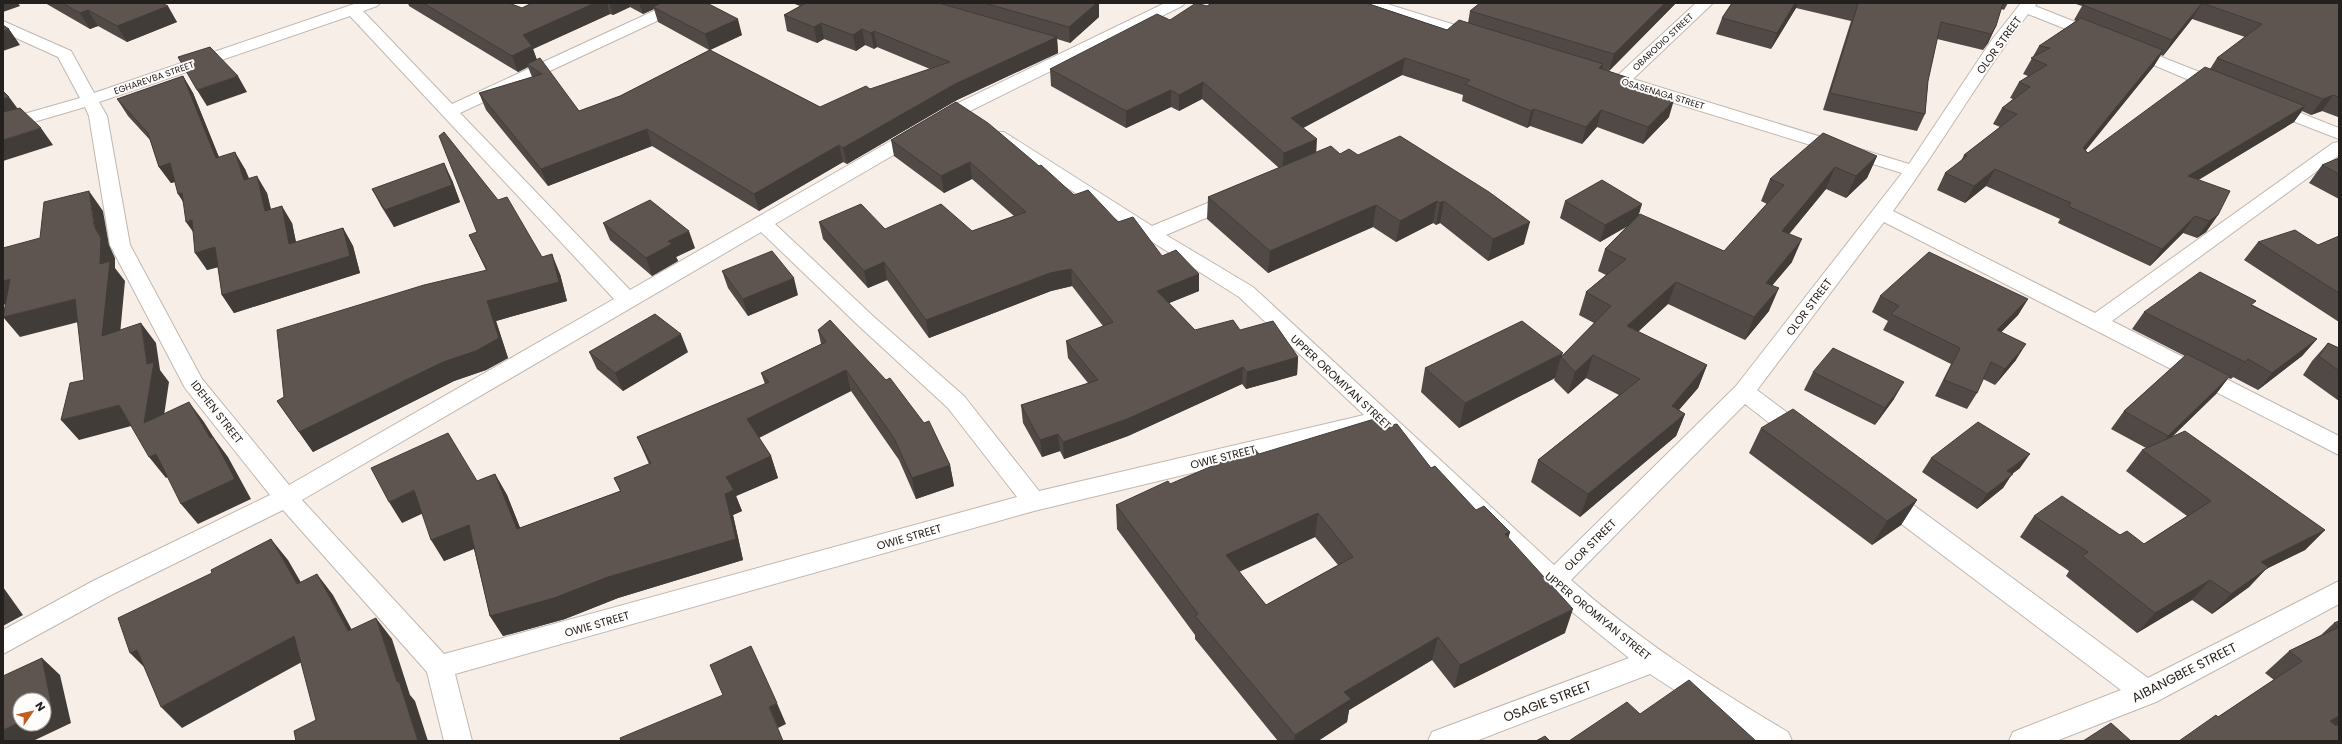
<svg xmlns="http://www.w3.org/2000/svg" width="2342" height="744" viewBox="0 0 2342 744" font-family="Poppins,sans-serif">
	<style>
		.lines { fill: none; stroke-linecap: round; stroke-linejoin: round }
		.minor-casing { stroke: #c0b7b1; stroke-width: 2 }
		.minor { fill: #fff; fill-rule: evenodd }
		.wall { fill: #514945; fill-rule: evenodd }
		.shaded-wall { fill: #423c38 }
		.building { fill: #5e5550; stroke: #423c38; fill-rule: evenodd }
		.labels { text-anchor: middle; stroke-width: 4; stroke-linejoin: round; paint-order: stroke }
		.far-street-label { font-size: 9px; fill: #24201e; stroke: #fffdfc }
		.street-label { font-size: 11px; fill: #24201e; stroke: #fffdfc }
		.near-street-label { font-size: 13px; fill: #24201e; stroke: #fffdfc }
	</style>
	<rect width="100%" height="100%" fill="#f8eee8"/>
	<g class="lines">
		<defs>
			<path id="minor" d="M357,3H380L377,6L363,11L452,104L671,3H692L689,6L460,113L630,290L952,106L1165,3H1185L1182,6L964,114L775,224L874,317L964,396L1039,491L1364,415L1239,297L992,140L989,136L992,132H1004L1152,226L1227,195L1234,193L1241,195L1243,199L1241,203L1166,235L1253,287L1554,565L1736,386L1902,173L1593,78L1591,74L1593,70L1599,69L1618,75L1696,3H1713L1633,79L1909,164L1991,41L2021,3H2037L2035,6L2103,33L2105,36L2103,39H2091L2028,14C1980,77 1940,147 1893,211L2095,313L2333,143L2339,142V155L2112,321L2339,436V455L1884,222L1757,390L1810,430L1814,436L1810,442L1802,444L1794,442L1745,404L1571,580C1638,639 1712,687 1788,732L1792,741H1753L1650,674L1476,741H1428L1432,732L1629,658L1544,589L1510,554L1378,428L1034,511L455,674L472,741H444L427,672L283,510L111,595L3,654V630L93,581L270,495L185,388L110,245L89,116L85,107L3,131V120L80,98L58,57L3,32V21L71,51L94,93ZM350,16L614,299L289,485L202,379L130,245L107,116L99,102ZM761,232L860,327L948,408L1017,497L444,654L302,500Z
				M1360,3H1384L1484,34L1486,37L1484,40H1472L1363,6Z
				M2129,44L2227,83L2229,87L2227,91H2215L2123,52L2121,49L2123,46Z
				M2270,101L2339,128V139L2264,110L2261,106L2264,102Z
				M1884,488L1893,490L2148,678L2339,581V604L2156,702L2056,741H2009L2013,732L2121,690L1875,504L1872,497L1875,490Z"/>
		</defs>
		<use href="#minor" class="minor-casing"/>
		<use href="#minor" class="minor"/>
	</g>
	<path class="wall" d="M45,3H162L177,22L127,42L98,26L90,29Z
		M408,3H509L522,8L532,3H707L742,35L710,50L820,107L930,69L877,47L874,49L865,45L856,51L824,39L817,43L787,31L784,15L800,6L792,3H1099V17L1070,43L1057,39L1058,53L957,100L847,164L843,162L759,211L652,146L548,186L486,110L479,93L532,77L528,67L518,72L409,6ZM630,7L643,14L654,9L658,22L709,50L620,96L579,111L537,60L533,49L610,14L613,15Z
		M1212,3H1370V4L1447,30L1468,23L1470,11L1480,3H1676L1609,71L1602,69L1629,78L1628,84L1669,117L1643,144L1597,127L1582,144L1530,126L1527,128L1462,101L1463,95L1402,75L1303,128L1316,153L1358,155L1524,244L1488,261L1440,223L1436,225L1433,223L1396,242L1373,227L1268,273L1207,219L1208,197L1279,168L1202,99L1179,111L1171,107L1126,128L1051,86L1050,69L1170,20L1207,6Z
		M1732,3H2008L2004,10L2001,9L1996,26L1988,43L1983,50L1937,39L1928,81L1925,114L1917,131L1823,110L1851,21L1796,8L1771,49L1716,34L1722,18Z
		M2073,3H2339V116L2338,117L2322,111L2311,115L2302,111L2294,122L2198,180L2218,215L2206,232L2197,238L2183,233L2150,266L2058,223L2060,219L1986,186L1965,203L1937,190L1945,173L1961,161L1964,155L2000,127L1993,124L2002,108L2013,99L2010,98L2019,82L2028,76L2023,74L2039,46L2076,21L2074,20L2082,6ZM2192,19L2245,37L2217,58L2210,69L2088,153L2085,150L2154,66L2161,55L2163,56Z
		M183,76L193,93L219,157L245,169L249,178L267,193L271,209L292,223L296,242L343,228L353,246L360,273L234,313L222,295L218,267L207,270L183,202L175,182L171,183L159,167L150,140L128,116L117,99Z
		M956,102L1074,195L1118,222L1162,256L1199,274V291L1169,303L1195,330H1240L1298,357L1297,375L1246,389L1242,384L1128,436L1064,459L1060,451L1042,457L1023,423L1021,405L1088,383L1068,358L1066,341L1103,326L1072,286L1051,291L929,338L887,280L868,288L823,239L819,222L885,229L972,231L1014,216L972,179L944,193L894,156L891,140Z
		M1877,156L1867,178L1846,198L1826,189L1789,234L1792,262L1772,285L1769,311L1745,340L1668,304L1638,332L1707,365L1698,388L1679,410L1685,414L1676,436L1580,517L1531,482L1538,460L1619,395L1586,378L1568,394L1554,380L1555,378L1459,428L1421,392L1425,368L1562,356L1594,323L1579,315L1586,292L1606,275L1598,271L1605,249L1628,225L1600,242L1560,218L1565,201L1638,216L1724,251L1767,204L1761,201L1770,179Z
		M2339,158V199L2309,183L2322,165Z
		M452,180L460,202L394,227L381,206L372,189Z
		M603,223L695,248L676,257L678,261L652,276L610,240Z
		M469,235L542,257L560,274L567,301L496,321L508,358L486,370L454,381L313,452L277,401L284,397L486,270Z
		M2339,236V322L2244,260L2258,242L2318,245Z
		M722,271L798,295L748,316L728,288Z
		M1880,296L2028,299L2018,315L2001,332L2016,360L1995,385L1983,379L1977,393L1967,409L1935,396L1951,364L1883,330L1888,321L1872,312Z
		M2253,305L2317,339L2302,356L2258,390L2233,377L2231,379L2228,378L2216,394L2171,438L2325,530L2305,550L2266,569L2249,587L2212,614L2192,600L2137,633L2066,576L2069,571L2020,537L2034,516L2120,535L2144,544L2187,516L2126,471L2142,450L2146,448L2111,429L2124,411L2185,356L2132,329L2144,312Z
		M818,330L950,465L954,486L916,499L899,460L851,391L759,438L771,456L778,478L736,496L742,511L733,515L743,560L618,598L565,619L503,636L490,616L474,549L444,561L422,513L402,523L477,481L495,474L507,495L520,528L620,491L614,478L649,464L637,437L765,384L761,373L821,344Z
		M2328,343L2339,348V401L2303,375L2312,361Z
		M589,352H688L623,391L597,369Z
		M1813,372L1894,399L1875,425L1804,390Z
		M1391,425L1431,468L1476,510L1510,532L1508,538L1565,633L1454,688L1432,660L1349,710L1347,722L1318,741H1278L1195,639V635L1117,529L1116,505L1170,484L1259,454ZM1315,537L1338,565L1266,605L1239,572Z
		M1761,428L1917,500L1901,525L1872,545L1749,453Z
		M1931,458L2020,468L2012,474L2003,488L1977,509L1922,472Z
		M2339,621V725L2337,726L2218,717L2274,680L2265,673L2289,651L2321,635L2334,623Z"/>
	<path class="shaded-wall" d="M3,3H18L20,6L3,12Z
		M595,3H607L610,14L533,49L538,63L527,64L528,67L518,72L512,56L523,35Z
		M609,3H628L630,7L613,15Z
		M639,3H667L653,7L654,9L643,14Z
		M1097,3H1099V17L1070,43L1069,27Z
		M1665,3H1676L1609,71L1614,54Z
		M1795,3H1798L1796,8L1771,49L1777,33Z
		M2202,3L2192,19L2163,56L2172,40Z
		M168,6L177,22L127,42L117,26Z
		M88,10L98,26L90,29L80,13Z
		M738,19L742,35L710,50L705,34Z
		M821,23L824,39L817,43L814,27Z
		M1996,26L1988,43L1983,50L1991,34Z
		M9,29L20,45L3,51V31Z
		M862,29L865,45L856,51L853,35Z
		M874,31L877,47L874,49L871,33Z
		M1057,37L1058,53L957,100L847,164L843,148L955,84Z
		M2163,50L2154,66L2074,165L2083,148Z
		M1405,58L1402,75L1290,135L1291,118Z
		M1603,64L1599,81V68Z
		M183,76L193,93L226,175L216,158Z
		M238,76L247,92L207,106L197,90Z
		M1629,78L1625,95V83Z
		M1203,82L1202,99L1179,111V95Z
		M1171,90V107L1126,128V111Z
		M2333,95L2322,111L2311,115L2323,99Z
		M9,97L21,113L3,119V99Z
		M1674,100L1669,117L1643,144L1648,127Z
		M2305,106L2294,122L2177,193L2188,176Z
		M1534,109L1530,126L1527,128L1531,111Z
		M1601,110L1597,127L1582,144L1586,127Z
		M41,128L53,145L3,161V140Z
		M647,129L652,146L548,186L541,169Z
		M1317,139L1316,157L1282,170L1284,153Z
		M839,145L843,162L759,211L754,194Z
		M235,152L245,169L255,197L244,180Z
		M1877,156L1867,178L1846,198L1856,176Z
		M970,162L972,179L944,193L941,176Z
		M170,163L181,180L171,183L159,167Z
		M444,163L452,180L460,202L394,227L385,210Z
		M1835,167L1826,189L1773,254L1782,231Z
		M1995,169L1986,186L1965,203L1974,186Z
		M257,176L267,193L275,228L265,211Z
		M89,191L103,211L109,245L115,258V268L125,281L118,356L102,336L100,264Z
		M182,193L189,211L178,194Z
		M1437,201L1433,223L1396,242L1400,221Z
		M1444,201L1440,223L1436,225L1440,203Z
		M1642,204L1637,221L1600,242L1605,225Z
		M1376,205L1373,227L1268,273L1270,251Z
		M282,206L292,223L300,262L289,244Z
		M2218,215L2206,232L2197,238L2209,221Z
		M2195,216L2183,233L2150,266L2162,249Z
		M192,220L198,239L186,222Z
		M1530,222L1524,244L1488,261L1493,239Z
		M343,228L353,246L360,273L234,313L222,295Z
		M689,231L695,248L676,257L678,261L652,276L646,258L668,241Z
		M1802,239L1792,262L1756,305L1766,283Z
		M215,247L227,265L207,270L195,253Z
		M552,254L560,274L567,301L496,321L508,358L486,370L454,381L313,452L299,432L487,301Z
		M884,262L887,280L868,288L864,271Z
		M1071,269L1072,286L1051,291L929,338L926,320L1050,273Z
		M1199,274V291L1157,308V291Z
		M794,278L798,295L748,316L743,299Z
		M10,279L26,299L3,305V281Z
		M1676,282L1668,304L1619,349L1627,326Z
		M1779,288L1769,311L1745,340L1754,317Z
		M75,299L90,319L20,337L3,317Z
		M2028,299L2018,315L1988,346L1997,330Z
		M141,323L156,343L160,370L169,382L160,443L144,423L147,364Z
		M681,334L688,352L623,391L615,373Z
		M2317,339L2302,356L2258,390L2272,373Z
		M2026,344L2016,360L1995,385L2005,369Z
		M1563,353L1561,358V357L1555,378L1459,428L1465,403Z
		M1593,355L1586,378L1568,394L1575,372Z
		M1298,357L1297,375L1246,389L1247,372Z
		M2248,359L2233,377L2231,379L2245,362Z
		M1707,365L1698,388L1663,428L1672,406Z
		M1243,367L1242,384L1128,436L1064,459L1063,442Z
		M846,370L851,391L754,440L747,419Z
		M2230,376L2216,394L2155,453L2168,436Z
		M1904,382L1894,399L1875,425L1885,408Z
		M189,402L204,422L214,438L228,457L251,499L198,524L181,504L210,438Z
		M119,405L135,425L79,440L61,420Z
		M1685,414L1676,436L1580,517L1588,494Z
		M1058,434L1060,451L1042,457L1040,440Z
		M156,454L173,474L166,478L149,457Z
		M2030,454L2020,468L2012,474L2003,488L1977,509L1987,494L2007,471Z
		M771,456L778,478L736,496L742,511L733,515L743,560L618,598L565,619L503,636L490,616L725,494L726,477Z
		M950,465L954,486L916,499L912,478Z
		M495,474L507,495L529,550L517,529Z
		M414,490L428,511L402,523L389,502Z
		M1917,500L1901,525L1872,545L1887,521Z
		M1318,513L1315,537L1225,578L1226,555Z
		M469,525L481,546L444,561L431,540Z
		M2325,530L2305,550L2266,569L2249,587L2212,614L2261,562Z
		M1510,532L1503,556L1505,534Z
		M271,539L288,560L314,605L297,584Z
		M317,574L333,595L364,652L348,631Z
		M2210,580L2192,600L2137,633L2155,613Z
		M3,587L23,615L3,626Z
		M1573,609L1565,633L1454,688L1460,665Z
		M376,618L392,639L410,695L415,701L428,741H418L397,682Z
		M294,636L311,657L182,728L161,707Z
		M1438,637L1432,660L1349,710L1347,722L1318,741H1294L1295,735L1344,692Z
		M137,650L151,674L130,653Z
		M42,658L60,675L71,723L33,741H3V730L20,722V724H44Z
		M777,703L786,724L778,728L769,707Z
		M2339,716V725L2307,741L2330,721Z"/>
	<path class="building" d="M62,3H162L168,6L117,26L88,10L80,13Z
		M423,3H509L522,8L532,3H595L523,35L532,46L512,56Z
		M661,3H707L738,19L705,34L653,7Z
		M806,3H939L1057,37L955,84L843,148L839,145L754,194L647,129L541,169L479,93L542,74L527,64L540,58L579,111L620,96L710,50L820,107L866,86L870,89L950,62L874,31L871,33L862,29L853,35L821,23L814,27L784,15Z
		M984,3H1097L1069,27Z
		M1196,3L1207,6L1212,3H1366L1447,30L1459,20L1603,64L1599,68L1629,78L1625,83L1674,100L1648,127L1601,110L1586,127L1534,109L1531,111L1465,84L1470,80L1405,58L1291,118L1317,139L1284,153L1203,82L1179,95L1171,90L1126,111L1050,69L1157,14L1170,20Z
		M1480,3H1665L1614,54L1470,11Z
		M1732,3H1795L1777,33L1722,18Z
		M1852,3H2003L1996,26L1991,34L1941,22L1928,81L1925,114L1830,93L1858,4Z
		M2084,3H2339V97L2333,95L2323,99L2217,58L2262,24L2202,3L2172,40L2083,5Z
		M2081,18L2163,50L2083,148L2088,153L2205,67L2305,106L2188,176L2230,191L2218,215L2209,221L2195,216L2162,249L2068,206L2071,203L1995,169L1974,186L1945,173L1967,156L1964,155L2017,114L2002,108L2030,87L2019,82L2047,65L2031,58L2050,48L2039,46Z
		M3,25L9,29L3,31Z
		M210,47L238,76L197,90L178,57Z
		M183,76L216,158L235,152L244,180L257,176L265,211L282,206L289,244L343,228L350,256L222,295L215,247L195,253L192,220L186,222L182,193L178,194L170,163L159,167L148,133L117,99Z
		M3,91L9,97L3,99Z
		M956,102L988,123L1039,166L1041,165L1074,195L1088,190L1118,222L1133,217L1162,256L1176,250L1199,274L1157,291L1195,330L1233,320L1240,330L1273,321L1298,357L1247,372L1243,367L1127,419L1063,442L1058,434L1040,440L1021,405L1098,380L1066,341L1113,322L1071,269L1050,273L926,320L884,262L864,271L819,222L861,204L885,229L941,204L972,231L1026,212L970,162L941,176L891,140Z
		M20,108L41,128L3,140V112Z
		M444,132L498,200L507,197L542,257L552,254L559,282L487,301L499,338L476,351L443,362L299,432L277,401L284,397L277,330L424,285L487,270L469,235L477,232L439,136Z
		M1823,133L1877,156L1856,176L1835,167L1782,231L1802,239L1766,283L1779,288L1754,317L1676,282L1627,326L1707,365L1672,406L1685,414L1588,494L1538,460L1640,379L1593,355L1575,372L1561,357L1611,306L1586,292L1626,259L1605,249L1640,214L1724,251L1784,185L1770,179Z
		M1400,136L1489,192L1530,222L1493,239L1444,201L1440,203L1437,201L1400,221L1376,205L1270,251L1208,197L1331,146L1340,154L1349,149L1358,155Z
		M2339,158V174L2322,165Z
		M444,163L452,185L385,210L372,189Z
		M1602,180L1642,204L1605,225L1565,201Z
		M89,191L94,226L101,238L100,264L110,261L102,336L141,323L147,364L154,362L144,423L189,402L210,438L213,437L235,479L181,504L156,454L149,457L119,405L61,420L70,383L84,380L75,299L3,317L10,279L3,281V248L40,238L44,202Z
		M650,200L689,231L668,241L672,244L646,258L603,223Z
		M2295,230L2318,245L2339,236V293L2258,242Z
		M772,251L794,278L743,299L722,271Z
		M1929,252L2028,299L1997,330L2026,344L2005,369L1991,362L1977,393L1944,380L1960,348L1891,314L1899,306L1880,296Z
		M2200,272L2256,301L2251,305L2317,339L2272,373L2248,359L2245,362L2144,312Z
		M655,314L681,334L615,373L589,352Z
		M830,320L886,380L890,378L924,423L929,421L950,465L912,478L894,438L846,370L747,419L771,456L726,477L734,490L725,494L736,539L608,577L554,598L490,616L469,525L431,540L414,490L389,502L371,468L448,433L477,481L495,474L517,529L621,491L614,478L651,463L637,437L769,382L761,373L826,342L818,330Z
		M1522,321L1563,353L1465,403L1425,368Z
		M2328,343L2339,348V371L2319,356Z
		M1833,348L1904,382L1885,408L1813,372Z
		M2187,354L2230,376L2168,436L2124,411Z
		M1793,409L1917,500L1887,521L1761,428Z
		M1384,416L1391,425L1397,424L1431,468L1435,466L1476,510L1484,506L1510,532L1505,534L1573,609L1460,665L1438,637L1344,692L1351,699L1295,735L1195,616L1198,614L1116,505L1168,481L1170,484L1254,448L1259,454ZM1318,513L1353,557L1266,605L1226,555Z
		M1978,422L2030,454L2007,471L2013,474L1987,494L1931,458Z
		M2185,431L2325,530L2261,562L2269,567L2231,594L2210,580L2155,613L2082,556L2088,552L2034,516L2062,496L2120,535L2127,531L2144,544L2211,501L2142,450Z
		M271,539L297,584L317,574L348,631L376,618L397,682L399,681L418,741H296L294,731L316,720L294,636L161,707L137,650L130,653L118,618L212,573L211,570Z
		M2339,621V716L2330,721L2339,728V741H2179L2216,715L2218,717L2302,661L2289,651L2339,627L2334,623Z
		M751,646L777,703L769,707L783,741H621L620,738L723,695L710,665Z
		M42,658L52,707L44,710V700H20V722L3,730V676Z
		M1689,680L1756,741H1569L1627,702L1640,714Z
		M2111,723L2131,741H2083Z
		M1545,736L1550,741H1536Z"/>
	<g class="labels">
		<g class="far-street-label">
			<text transform="translate(1663 42) rotate(-43)" y="3">OBARODIO STREET</text>
			<text transform="translate(154 78) rotate(-19)" y="3">EGHAREVBA STREET</text>
			<text transform="translate(1663 94) rotate(17)" y="3">OSASENAGA STREET</text>
		</g>
		<g class="street-label">
			<text transform="translate(1999 45) rotate(-54)" y="4">OLOR STREET</text>
			<text transform="translate(1809 307) rotate(-53)" y="4">OLOR STREET</text>
			<text transform="translate(1341 382) rotate(43)" y="4">UPPER OROMIYAN STREET</text>
			<text transform="translate(217 412) rotate(52)" y="4">IDEHEN STREET</text>
			<text transform="translate(1223 457) rotate(-14)" y="4">OWIE STREET</text>
			<text transform="translate(909 537) rotate(-16)" y="4">OWIE STREET</text>
			<text transform="translate(1590 545) rotate(-45)" y="4">OLOR STREET</text>
			<text transform="translate(1598 616) rotate(39)" y="4">UPPER OROMIYAN STREET</text>
			<text transform="translate(597 624) rotate(-16)" y="4">OWIE STREET</text>
		</g>
		<g class="near-street-label">
			<text transform="translate(2184 672) rotate(-27)" y="5">AIBANGBEE STREET</text>
			<text transform="translate(1547 701) rotate(-21)" y="5">OSAGIE STREET</text>
		</g>
	</g>
	<rect width="2342" height="744" fill="none" stroke="#24201e" stroke-width="8"/>
	<g transform="translate(32 712) rotate(56)"><circle r="19" fill="#fffdfc" stroke="#a7a5a3"/>
	<path d="M0-3L7 15L0 10L-7 15Z" fill="#c05c24"/>
	<text y="-6" font-size="11" font-weight="bold" text-anchor="middle" fill="#24201e">N</text>
	</g>
</svg>
